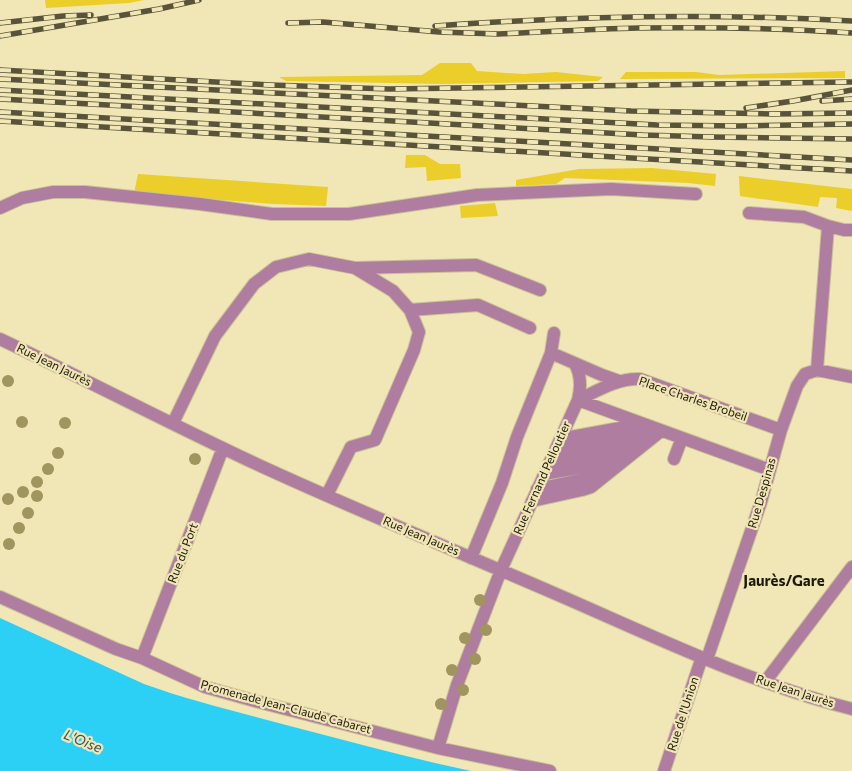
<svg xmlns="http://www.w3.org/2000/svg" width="852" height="771" viewBox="0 0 852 771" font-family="Commissioner,sans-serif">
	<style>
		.green { fill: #ecce2b }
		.water { fill: #2dd0f5 }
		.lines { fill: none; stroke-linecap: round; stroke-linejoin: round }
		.minor-casing { stroke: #cac196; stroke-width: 14 }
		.minor { stroke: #ae7d9f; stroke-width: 12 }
		.rail-casing { stroke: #595339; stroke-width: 5.5 }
		.rail { stroke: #f0e6b6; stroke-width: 4; stroke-dasharray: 11; stroke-linecap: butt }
		.tree { fill: #a0955e }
		.labels { text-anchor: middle; stroke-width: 4.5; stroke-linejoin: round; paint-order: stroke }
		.street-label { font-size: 12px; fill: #1d1907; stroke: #f0e6b6 }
		.water-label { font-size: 14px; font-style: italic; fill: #34545d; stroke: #f0e6b6 }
		.quarter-label { font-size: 15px; font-weight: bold; fill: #1d1907; stroke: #f0e6b6 }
	</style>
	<rect width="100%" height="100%" fill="#f0e6b6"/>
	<path class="green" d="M45,0H144L129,3L46,8Z
		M440,63H471L477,71L523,74L556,72L603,77L598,81L442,84L286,81L279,77L422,75Z
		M845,71V78L620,79L626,72H696L719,75Z
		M406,155H425L440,164H460L461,178L427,181L426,167L405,168Z
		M652,168L716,174L715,186L688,183L565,178L556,184L516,186V180L579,169Z
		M138,174L328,187L326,206L273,204L134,193Z
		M739,176L852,189V211L836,208L837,198L820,197L818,207L740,196Z
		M495,203L498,216L461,218L460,206Z"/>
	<path class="water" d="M0,618L144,684C191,701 239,712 286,725C348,741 409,758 471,771H0Z"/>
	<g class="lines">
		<defs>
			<path id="minor" d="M0,208L22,198L53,192H85L200,204L272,214H349L477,195L611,189L696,194
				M749,213L804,217L828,226L817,370
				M828,226L844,230H852
				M355,268L476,265L540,290
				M410,310L478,305L530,328
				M0,339C89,381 176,427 265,468C361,512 459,552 556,594C653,636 749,683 852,709
				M551,353L554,333
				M578,400C597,391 617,378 640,379L781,430
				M578,400L770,470
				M173,423L215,336L254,284L276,267L309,259L355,268L393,291L410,310L419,332L414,350L375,440L351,447L327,495
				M560,439L642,424
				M555,451L658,431
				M674,459L682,438
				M549,463L642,444
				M544,474L623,460
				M537,489L603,475
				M532,501L582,490L591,487L661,431
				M471,558L502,483L517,437L551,353L602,375L619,381
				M0,597L116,649L142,658L205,687L255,701L438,748L550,771
				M142,658L223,448
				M707,659L761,502L781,430L797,386L805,374L817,370L852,377
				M765,682L852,567
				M438,748L457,685L501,570L578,400C581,388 581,375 575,364
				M664,771L702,657"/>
		</defs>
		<use href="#minor" class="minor-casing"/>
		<use href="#minor" class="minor"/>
		<defs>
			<path id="rail" d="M0,23L63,16L91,15
				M288,23L323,22L439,32L498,34C545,32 592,29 639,28C710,27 781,28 852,33
				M435,26C574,16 713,13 852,21
				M0,36L159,9L199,0
				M0,70L270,85L389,89L852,82
				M0,79L631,111L772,114L852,113
				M0,90L657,125L738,126L852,124
				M0,99L643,135L712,137L852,139
				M822,101L852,99
				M746,108L793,101L852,90
				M0,112L852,160
				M0,121L852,171"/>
		</defs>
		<use href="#rail" class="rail-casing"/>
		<use href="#rail" class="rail"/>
	</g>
	<g class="tree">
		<circle cx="8" cy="381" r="6"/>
		<circle cx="22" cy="422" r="6"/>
		<circle cx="65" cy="423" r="6"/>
		<circle cx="58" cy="453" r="6"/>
		<circle cx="195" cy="459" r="6"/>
		<circle cx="48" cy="469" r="6"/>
		<circle cx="37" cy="482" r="6"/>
		<circle cx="23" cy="492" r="6"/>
		<circle cx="37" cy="496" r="6"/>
		<circle cx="8" cy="499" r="6"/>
		<circle cx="28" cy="513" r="6"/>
		<circle cx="19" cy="528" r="6"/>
		<circle cx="9" cy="544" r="6"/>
		<circle cx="480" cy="600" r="6"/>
		<circle cx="486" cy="630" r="6"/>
		<circle cx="465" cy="638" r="6"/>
		<circle cx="475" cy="659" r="6"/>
		<circle cx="452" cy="670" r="6"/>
		<circle cx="463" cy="690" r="6"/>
		<circle cx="441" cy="704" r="6"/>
	</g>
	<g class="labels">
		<g class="street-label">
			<text transform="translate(54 365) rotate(26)" y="4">Rue Jean Jaurès</text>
			<text transform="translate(693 399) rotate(19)" y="4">Place Charles Brobeil</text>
			<text transform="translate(542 478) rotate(-66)" y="4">Rue Fernand Pelloutier</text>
			<text transform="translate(762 493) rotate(-74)" y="4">Rue Despinas</text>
			<text transform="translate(421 536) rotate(23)" y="4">Rue Jean Jaurès</text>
			<text transform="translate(183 553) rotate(-69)" y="4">Rue du Port</text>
			<text transform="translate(795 691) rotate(18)" y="4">Rue Jean Jaurès</text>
			<text transform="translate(286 707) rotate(15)" y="4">Promenade Jean-Claude Cabaret</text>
			<text transform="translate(683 714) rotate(-72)" y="4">Rue de l'Union</text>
		</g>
		<g class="water-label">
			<text transform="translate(83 741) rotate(22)" y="5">L'Oise</text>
		</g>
		<g class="quarter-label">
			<text x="784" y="586">Jaurès/Gare</text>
		</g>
	</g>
</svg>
